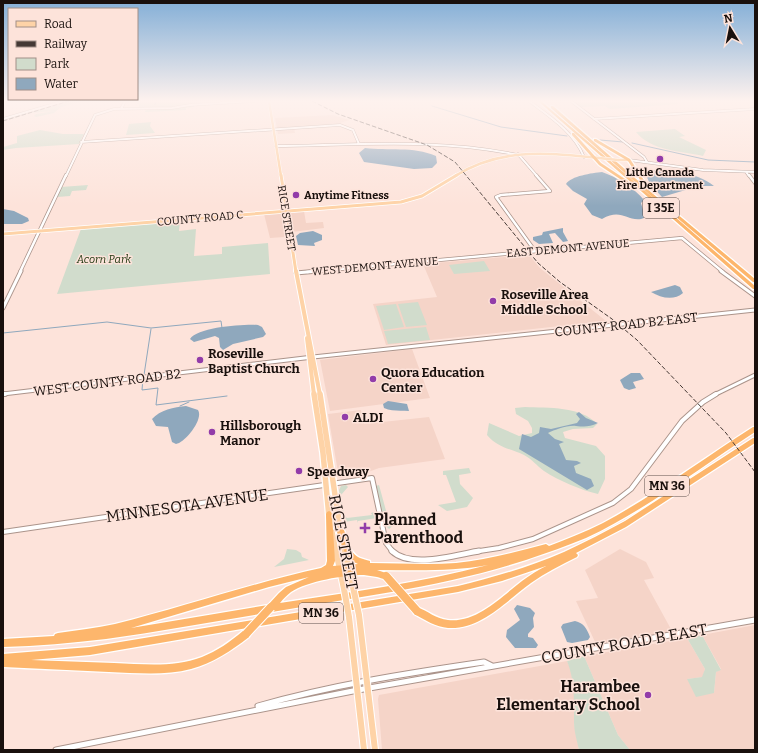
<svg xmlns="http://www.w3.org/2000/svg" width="758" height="753" viewBox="0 0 758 753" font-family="Bitter,serif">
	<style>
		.built { fill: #f5d4c8 }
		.green { fill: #d1dccc }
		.water { fill: #8fa8bd }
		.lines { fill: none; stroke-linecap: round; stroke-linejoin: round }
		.stream { stroke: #8fa8bd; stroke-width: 1 }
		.minor-far4-casing { stroke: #ab948b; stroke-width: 3 }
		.minor-far3-casing { stroke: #ab948b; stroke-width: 4 }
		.minor-far2-casing { stroke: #ab948b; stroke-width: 5 }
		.minor-far1-casing { stroke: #ab948b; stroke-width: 6 }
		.minor-casing { stroke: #ab948b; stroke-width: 7 }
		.major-far4-casing { stroke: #fff; stroke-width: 3.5 }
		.major-far3-casing { stroke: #fff; stroke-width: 4.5 }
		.major-far2-casing { stroke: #fff; stroke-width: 6 }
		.major-far1-casing { stroke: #fff; stroke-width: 8 }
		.major-casing { stroke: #fff; stroke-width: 8 }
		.highway-casing { stroke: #fff; stroke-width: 2.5 }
		.minor-far4 { stroke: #fff; stroke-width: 2 }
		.minor-far3 { stroke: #fff; stroke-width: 2.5 }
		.minor-far2 { stroke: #fff; stroke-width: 3 }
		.minor-far1 { stroke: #fff; stroke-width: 4 }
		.minor { stroke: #fff; stroke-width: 5 }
		.major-far4 { stroke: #fed3a7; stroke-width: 2.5 }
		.major-far3 { stroke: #fed3a7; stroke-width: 3 }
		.major-far2 { stroke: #fed3a7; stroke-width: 4 }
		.major-far1 { stroke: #fed3a7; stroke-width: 5.5 }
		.major { stroke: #fed3a7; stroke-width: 6 }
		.highway { fill: #fdb66c; fill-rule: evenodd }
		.rail { stroke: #453935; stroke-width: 1; stroke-dasharray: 4.5 2; stroke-linecap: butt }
		.major-bridge-far1-casing { stroke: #fff; stroke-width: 3.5; stroke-linecap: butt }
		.major-bridge-casing { stroke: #fff; stroke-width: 8; stroke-linecap: butt }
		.highway-bridge-casing { stroke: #fff; stroke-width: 10; stroke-linecap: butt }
		.major-bridge-far1 { stroke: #fed3a7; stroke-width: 2.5 }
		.major-bridge { stroke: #fed3a7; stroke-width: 6 }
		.highway-bridge { stroke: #fdb66c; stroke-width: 8 }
		.poi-dot { fill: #923ca9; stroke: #fde3da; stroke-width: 1.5 }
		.labels { text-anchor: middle; stroke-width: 3; stroke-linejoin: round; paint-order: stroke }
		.far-poi-label { font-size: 11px; font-weight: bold; fill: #19100d; stroke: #fde3da }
		.far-street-label { font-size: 11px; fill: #19100d; stroke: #fde3da }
		.far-park-label { font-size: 11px; font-style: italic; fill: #213911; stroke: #fde3da }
		.shield { fill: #fde3da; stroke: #5d4f4a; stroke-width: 1 }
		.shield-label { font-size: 12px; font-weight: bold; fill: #19100d }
		.poi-label { font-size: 13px; font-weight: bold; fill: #19100d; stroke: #fde3da; text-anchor: start }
		.street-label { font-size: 13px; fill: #19100d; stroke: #fde3da }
		.near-street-label { font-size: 16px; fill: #19100d; stroke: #fde3da }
		.near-poi-label { font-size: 16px; font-weight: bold; fill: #19100d; stroke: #fde3da; text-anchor: start }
	</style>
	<rect width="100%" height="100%" fill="#fde3da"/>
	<path class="built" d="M333,115L349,120L337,124L294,127L295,133L278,134L275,118Z
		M304,211L306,223L323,222L324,228L284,233V237L270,238L264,214Z
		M529,255L540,268L606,321L386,345L373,304L437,297L423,264Z
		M412,349L430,398L330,411L320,360Z
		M361,410L364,424L429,417L445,459L379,468L360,475L339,478L328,414Z
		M620,549L646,562L654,578L644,580L672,631L596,644L576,601L598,598L585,570Z
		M755,625V750H630L618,735L584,656L687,638L705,669L703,677L687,679L714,693L716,672L721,669L702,635Z
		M567,661L571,670L576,705L574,723L579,750H382L378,699L379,695Z"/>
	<path class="green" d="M70,101H81L61,107L54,113L36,117L34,116L36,114L54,111L30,113Z
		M137,101H199L194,104V107L186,108V110L145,112L146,107H139V104L136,103Z
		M572,101H674L679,104L610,109L605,106L581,107Z
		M151,122L150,126L155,133L126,135L129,124Z
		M675,129L685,136L679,137L706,150L703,156C681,151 651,151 636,132Z
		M40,130L63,134H84L79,144L16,148L3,150V147L17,143V136Z
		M88,185L86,190L72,191L70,196L57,197L61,187Z
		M180,221L179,231L196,229L194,256L222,254V247L268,243L270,274L57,294L81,229Z
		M484,261L490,271L454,274L449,265Z
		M418,302L427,325L406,327L398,304Z
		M396,304L404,327L384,330L376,306Z
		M426,327L430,340L388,344L384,331Z
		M525,407C548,408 581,406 597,424L593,428L573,429L563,432L565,438L596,446L605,456V479L598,494C581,490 559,481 544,471C537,466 532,459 524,455C509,448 498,448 487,435L489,423L519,436L532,433V428L528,421L516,414L515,408Z
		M469,468L471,473L459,475L460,484L473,498L467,507L447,511L438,505L456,502L446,475H443V471Z
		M346,485L348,487L341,495L344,515L347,518L372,515L371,513L374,512L377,518L358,521V523L357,520L344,522L339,490L341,486Z
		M379,485L388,518L396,523L389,529L384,524L376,486Z
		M287,549L296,550L301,553L302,557L309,560L274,567L284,559Z
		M702,635L721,670L716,672L714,693L696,697L687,679L702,677L705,669L687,638Z
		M584,656L618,735L630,750H579C577,741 574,731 574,722C574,701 575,681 567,661Z"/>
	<path class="water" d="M365,148C388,151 413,146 436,156L437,163L432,168L414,169L364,162L359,153Z
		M646,170C670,170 695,171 714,186H699L662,197L650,184L645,173Z
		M602,172C617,177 634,188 644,200L641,203L643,210L653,215C648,215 645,218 641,219C626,221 621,208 602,219L592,215L584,204L587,199L573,191L566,184C571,176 592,173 602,172Z
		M3,209L14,211L28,218L29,221L22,224H3Z
		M563,228V232L568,241L563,242L555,233L549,234L553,243L539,244L533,240V237L542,235L543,232Z
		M313,231L322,235V240L314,243L315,246L298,245L296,236L300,233Z
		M675,285L680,287L683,293C674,301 661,298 651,292Z
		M258,325L262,327L266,334L263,337L233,344L223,350L220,347L219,338L215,336L194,342L190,339C198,327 244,324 258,325Z
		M631,373H640L644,379L633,382L636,388L629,390L624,388L620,380Z
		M388,401L407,404L409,411C400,410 392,412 384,408L383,404Z
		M186,406L198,410C204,419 185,443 176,444L172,442L168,427L156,426L152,419C160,410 174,407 186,406Z
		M579,412L586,418L598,423C589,427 585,427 576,426C567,425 555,430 548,433L555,439L564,442L559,444L566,460L577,461L581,463L574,466L576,473L591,479L594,486L587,490L519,449L522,434L531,437L539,433L540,427L551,429L577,423L580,419L576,414Z
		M517,605L530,608L535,613L533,618L534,627L528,634V637L533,638L538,645L536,648H515L506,637L507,630L520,620L514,609Z
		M575,621C584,623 587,629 590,637L588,640L572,643L567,642L561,627L563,624Z"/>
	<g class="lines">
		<path class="stream" d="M155,105L156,101
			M432,106L501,127L567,136
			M600,140L623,142
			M632,143L708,160L755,162
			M3,333L107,322L151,328L221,321L222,328
			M144,375L151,329
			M143,378L142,390L158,388L156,405L227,396
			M180,406L189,402"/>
		<defs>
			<path id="minor-far4" d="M529,101C549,116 574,132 584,157
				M571,101L644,157L647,162
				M121,109L125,101
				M3,119L64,101
				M594,119L755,109
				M81,142L340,125L353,130L359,144
				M276,146C355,145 441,138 518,155
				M518,154L537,176
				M629,160L703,170L755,172
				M746,172L749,176
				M66,176L95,115L114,109L172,108L190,105L254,101"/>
			<path id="minor-far3" d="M749,175L755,183
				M535,251L496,197L501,195L550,191L536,175
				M20,272L66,175
				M307,272L682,238L723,272"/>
			<path id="minor-far2" d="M721,271L755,296
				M296,273L318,271
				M3,308L21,271
				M3,394L313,357L755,310
				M714,395L755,375"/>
			<path id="minor-far1" d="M3,394H5
				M3,532L372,478L386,543L393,552
				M473,552L499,548L533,539L613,503L631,489L682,421L703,402L716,394"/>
			<path id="minor" d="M392,551C411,569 455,555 479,551
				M258,706C332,685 408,673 484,662L492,666
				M56,750L358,690L755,620"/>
			<path id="major-far4" d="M269,101L281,176
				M618,160H629
				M455,176C502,147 547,153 599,158"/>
			<path id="major-far3" d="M281,175L296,272
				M3,234L401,202L422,196L457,175"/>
			<path id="major-far2" d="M296,271L320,395
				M307,338L314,395"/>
			<path id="major-far1" d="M314,394L323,453L329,517
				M320,394L341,535
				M332,532L336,552
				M344,548L345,552"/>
			<path id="major" d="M336,551L344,589
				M345,551L353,587
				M359,615L375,750
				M349,617L364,750"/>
			<path id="highway" d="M538,101H541L755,286V289H753Z
				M551,106H553L652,193L755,279V282H753L650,195L551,108Z
				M572,133H574L601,163L628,181V183H626L599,165L572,135Z
				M594,139H596L630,159L647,185L646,186H644L628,161L594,141Z
				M753,427H755V432C699,468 646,510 586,538C567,546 546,553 526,560C443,587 357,597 272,612C217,621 162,631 106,639C72,643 38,646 3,647V639L54,636L55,634L58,633C77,630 96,628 115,624C184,607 252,583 321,568L326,565L327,561L326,514L327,512L329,511L331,512L332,514L335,561L333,566L358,564C344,557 342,546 337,532L338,530L341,529L344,530C348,540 349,553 360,558C363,559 366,560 370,561V563C399,563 428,565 456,563C487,560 516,552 546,544L549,546C567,539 585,532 603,523C655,495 703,459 753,427ZM488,565C420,583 350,592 280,603C283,599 287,595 291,592C308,581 344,575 364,575C368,576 373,576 377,577C381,578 384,580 389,578L390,576L389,574L377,570C414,570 451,572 488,565ZM309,577L286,587L279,593L268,605L131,628L269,587Z
				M753,438H755V443L626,527L576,553L578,555L577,557C561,565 545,573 531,583C506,601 481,630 448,628C436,627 425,620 414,614L413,611L414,608L417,607C428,611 436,619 448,620C477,623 501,597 522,581C530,575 538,570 546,566L502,581L458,592L90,655L31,660C58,661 86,662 114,663C143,664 173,668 202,657C217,651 230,642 243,631L246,630L249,631L250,634L249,637C231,651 213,663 191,669C165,676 136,673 109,672C74,670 38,669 3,667V654L90,647L458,586C494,577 530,567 564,552C585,542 605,532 625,521Z"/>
		</defs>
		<use href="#minor-far4" class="minor-far4-casing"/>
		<use href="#minor-far3" class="minor-far3-casing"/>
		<use href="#minor-far2" class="minor-far2-casing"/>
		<use href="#minor-far1" class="minor-far1-casing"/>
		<use href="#minor" class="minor-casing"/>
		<use href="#major-far4" class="major-far4-casing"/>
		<use href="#major-far3" class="major-far3-casing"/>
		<use href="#major-far2" class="major-far2-casing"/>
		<use href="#major-far1" class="major-far1-casing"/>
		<use href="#major" class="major-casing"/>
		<use href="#highway" class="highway-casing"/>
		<use href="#minor-far4" class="minor-far4"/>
		<use href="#minor-far3" class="minor-far3"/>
		<use href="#minor-far2" class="minor-far2"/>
		<use href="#minor-far1" class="minor-far1"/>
		<use href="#minor" class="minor"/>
		<use href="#major-far4" class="major-far4"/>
		<use href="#major-far3" class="major-far3"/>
		<use href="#major-far2" class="major-far2"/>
		<use href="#major-far1" class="major-far1"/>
		<use href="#major" class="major"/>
		<use href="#highway" class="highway"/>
		<path class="rail" d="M312,101L338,114L427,145L455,162L538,263L560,282L612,319L637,340L726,433L755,472
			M3,121L69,101"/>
		<defs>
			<path id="major-bridge-far1" d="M599,158L618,160"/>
			<path id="major-bridge" d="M353,587L359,615
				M344,589L349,617"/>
			<path id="highway-bridge" d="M386,576L417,611
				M246,634L271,607"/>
		</defs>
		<use href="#major-bridge-far1" class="major-bridge-far1-casing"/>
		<use href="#major-bridge" class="major-bridge-casing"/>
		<use href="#highway-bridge" class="highway-bridge-casing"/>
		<use href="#major-bridge-far1" class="major-bridge-far1"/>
		<use href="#major-bridge" class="major-bridge"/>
		<use href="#highway-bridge" class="highway-bridge"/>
	</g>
	<linearGradient id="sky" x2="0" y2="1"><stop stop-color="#84afd7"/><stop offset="0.49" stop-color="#fef2ee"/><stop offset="1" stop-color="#fef2ee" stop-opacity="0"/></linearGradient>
	<rect width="758" height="206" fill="url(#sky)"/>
	<g class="poi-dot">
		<circle cx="660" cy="159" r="4"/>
		<circle cx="296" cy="195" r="4"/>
		<circle cx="493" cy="301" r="4"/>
		<circle cx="200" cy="360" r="4"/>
		<circle cx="373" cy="379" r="4"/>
		<circle cx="345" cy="417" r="4"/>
		<circle cx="212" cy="432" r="4"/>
		<circle cx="299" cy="471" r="4"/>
		<path d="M363 522h4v4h4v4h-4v4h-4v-4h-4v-4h4z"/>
		<circle cx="648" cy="695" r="4"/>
	</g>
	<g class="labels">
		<g class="far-poi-label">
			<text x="660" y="176">Little Canada<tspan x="660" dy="13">Fire Department</tspan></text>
			<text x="304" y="199" text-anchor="start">Anytime Fitness</text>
		</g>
		<g class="far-street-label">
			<text transform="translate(200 218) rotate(-5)" y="4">COUNTY ROAD C</text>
			<text transform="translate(287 218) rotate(81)" y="4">RICE STREET</text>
			<text transform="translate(568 248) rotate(-5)" y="4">EAST DEMONT AVENUE</text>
			<text transform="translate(375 266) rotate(-5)" y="4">WEST DEMONT AVENUE</text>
		</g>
		<g class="far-park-label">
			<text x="104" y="263">Acorn Park</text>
		</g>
		<g class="shield">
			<rect x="643" y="198" width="36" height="20" rx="3"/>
			<rect x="645" y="476" width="44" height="20" rx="3"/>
			<rect x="299" y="603" width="44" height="20" rx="3"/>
		</g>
		<g class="shield-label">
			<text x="661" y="212">I 35E</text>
			<text x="667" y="490">MN 36</text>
			<text x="321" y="617">MN 36</text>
		</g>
		<g class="poi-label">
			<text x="501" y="299">Roseville Area<tspan x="501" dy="15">Middle School</tspan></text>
			<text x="208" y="358">Roseville<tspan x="208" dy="15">Baptist Church</tspan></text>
			<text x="381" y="377">Quora Education<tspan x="381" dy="15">Center</tspan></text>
			<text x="353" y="422">ALDI</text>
			<text x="220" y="430">Hillsborough<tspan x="220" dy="15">Manor</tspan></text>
			<text x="307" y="476">Speedway</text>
		</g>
		<g class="street-label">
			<text transform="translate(626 324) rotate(-6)" y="5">COUNTY ROAD B2 EAST</text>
			<text transform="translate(107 382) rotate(-7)" y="5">WEST COUNTY ROAD B2</text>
		</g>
		<g class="near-street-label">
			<text transform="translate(187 505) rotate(-8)" y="6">MINNESOTA AVENUE</text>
			<text transform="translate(344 542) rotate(79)" y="6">RICE STREET</text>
			<text transform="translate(624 643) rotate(-10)" y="6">COUNTY ROAD B EAST</text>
		</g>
		<g class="near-poi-label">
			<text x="374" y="525">Planned<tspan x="374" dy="18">Parenthood</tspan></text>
			<text x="640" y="692" text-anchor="end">Harambee<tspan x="640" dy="18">Elementary School</tspan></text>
		</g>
	</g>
	<rect width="758" height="753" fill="none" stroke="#19100d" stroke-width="8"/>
	<rect x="8" y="8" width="130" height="92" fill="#fde3da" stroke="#a28f88"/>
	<rect x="16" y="21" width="20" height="6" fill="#fed3a7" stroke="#a28f88"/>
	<text x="44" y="28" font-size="12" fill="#19100d">Road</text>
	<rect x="16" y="41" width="20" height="6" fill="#453935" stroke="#a28f88"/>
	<text x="44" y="48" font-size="12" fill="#19100d">Railway</text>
	<rect x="16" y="58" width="20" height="12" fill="#d1dccc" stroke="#a28f88"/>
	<text x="44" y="68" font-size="12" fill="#19100d">Park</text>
	<rect x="16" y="78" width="20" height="12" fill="#8fa8bd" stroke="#a28f88"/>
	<text x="44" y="88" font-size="12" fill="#19100d">Water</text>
	<g transform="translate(730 28) rotate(350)" stroke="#fde3da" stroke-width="3" paint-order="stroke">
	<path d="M0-3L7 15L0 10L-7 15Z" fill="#19100d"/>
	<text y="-6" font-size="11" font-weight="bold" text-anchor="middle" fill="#19100d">N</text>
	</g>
</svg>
